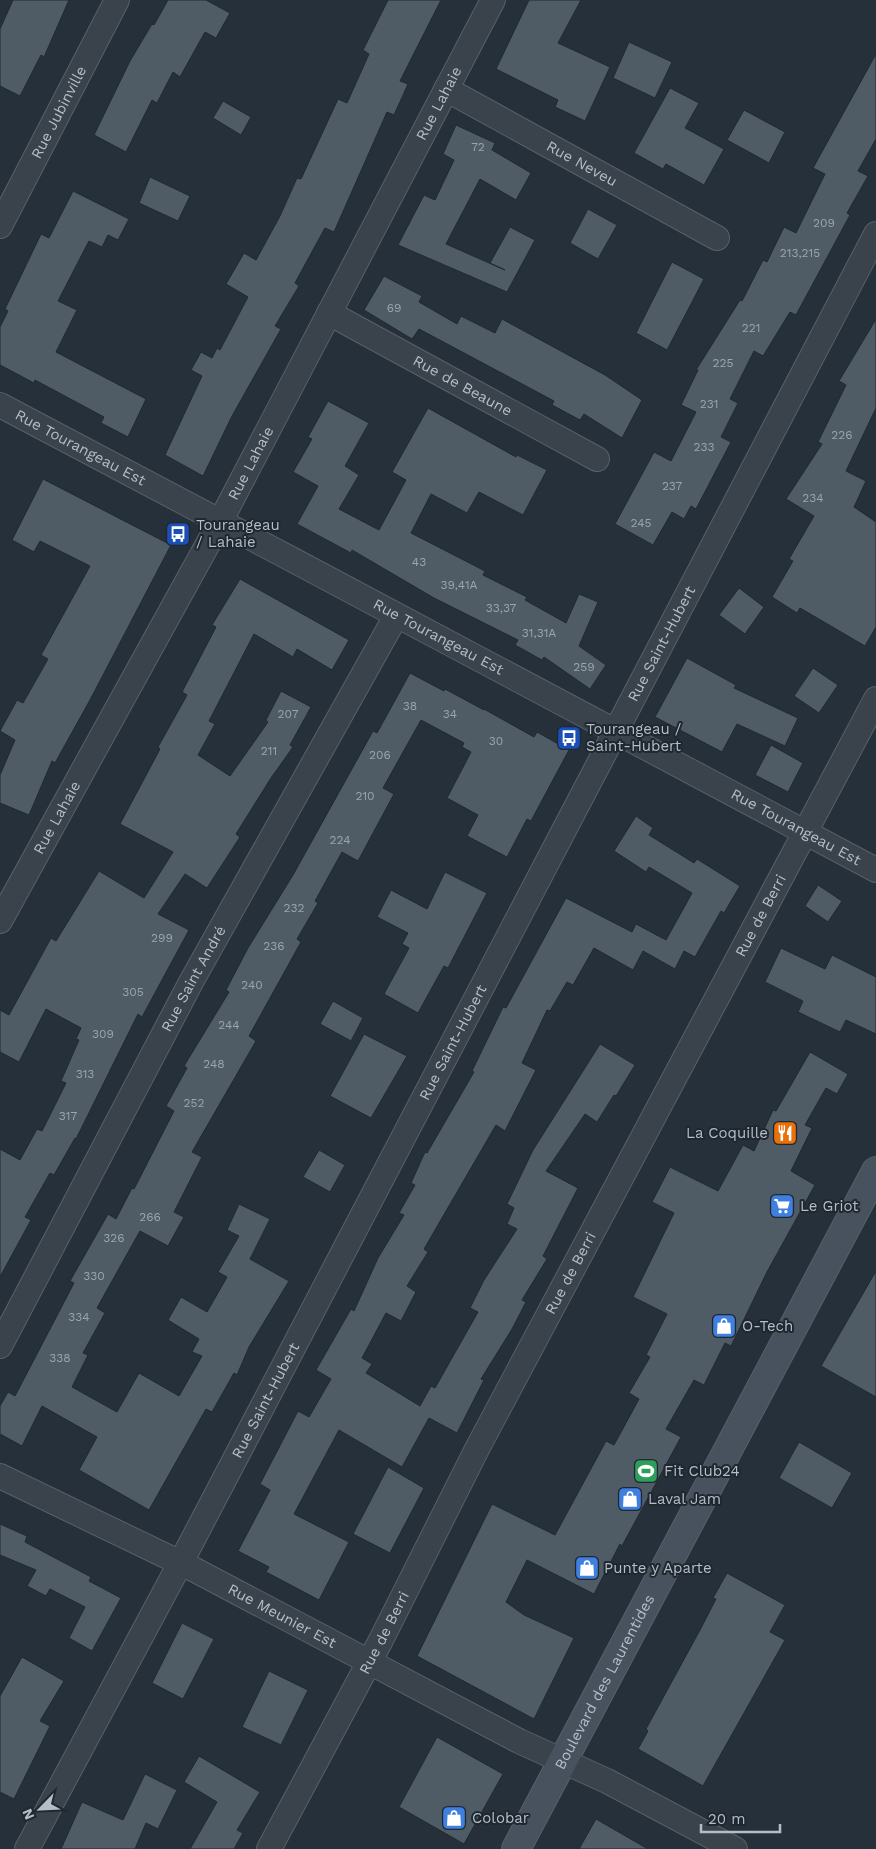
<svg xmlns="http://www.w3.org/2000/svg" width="876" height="1849" viewBox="0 0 876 1849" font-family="'Work Sans',sans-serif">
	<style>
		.building { fill: #4f5b65; stroke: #212932 }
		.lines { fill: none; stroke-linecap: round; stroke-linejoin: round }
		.street-casing { stroke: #586069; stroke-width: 26 }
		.secondary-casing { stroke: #586069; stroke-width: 30 }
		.street { stroke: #3a424b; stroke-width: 24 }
		.secondary { stroke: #48525e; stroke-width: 28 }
		.labels { text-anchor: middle; stroke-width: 4; stroke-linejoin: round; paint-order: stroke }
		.number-label { font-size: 12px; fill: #9ca4ae }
		.street-label { font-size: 15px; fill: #b5bdc6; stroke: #1f2730 }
		.poi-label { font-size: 15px; fill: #b5bdc6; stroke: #1f2730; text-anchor: start }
	</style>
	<rect width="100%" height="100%" fill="#26303b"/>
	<path class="building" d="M13,0H69L44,57L41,55L20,96L0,86V29Z
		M168,0H206L230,13L216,38L205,32L180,77L173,72L157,103L152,100L126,152L94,135L130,61L152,24L154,25Z
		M388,0H441L400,81L408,84L394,115L387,112L334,232L325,228L295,283L299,286L275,326L281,329L232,416L203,476L165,455L202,376L191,370L201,352L212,358L217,348L220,350L248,297L226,284L244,253L256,260L280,216L297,178L301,179L338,99L347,103L369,54L363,50Z
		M529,0H581L558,43L610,67L585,121L555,107L558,100L496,69Z
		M629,42L672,62L655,98L613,78Z
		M876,54V139L858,171L868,176L847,213L850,215L796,315L790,312L763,356L754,351L730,399L738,403L721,437L731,442L696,509L691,506L684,519L672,512L653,545L615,524L654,452L671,461L696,412L681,405L698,370H696L740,300L742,301L763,260L767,262L784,227L796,233L825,174L813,168Z
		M670,88L699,103L685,128L724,149L704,185L666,164L663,169L634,153Z
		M223,101L251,117L241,135L213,118Z
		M744,110L785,132L769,163L727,140Z
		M456,125L495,143L492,150L531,173L516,200L480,179L446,244L505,270L490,263L510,227L535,240L507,292L398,245L424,195L435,200L454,160L443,154Z
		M150,177L190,196L178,221L139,203Z
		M73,191L129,219L118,240L108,235L102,247L89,241L58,301L77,310L56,352L146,399L128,437L101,423L104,417L35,380L34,383L0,365V327L8,311L5,309L41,234L49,238Z
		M588,209L617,225L598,259L570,243Z
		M672,262L704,279L667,350L636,333Z
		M384,276L422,296L419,302L457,324L461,316L495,333L502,319L605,375L642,400L622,438L584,414L580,420L552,405L554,401L419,329L412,339L364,310Z
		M876,319V408L846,471L866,481L854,507L876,522V627L865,646L800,608L797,613L772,597L793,561L789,559L814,516L786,499L822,444L818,442L846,385L839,381Z
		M328,401L369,423L345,466L359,475L339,509L379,530L406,480L392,472L428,408L516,457L517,455L547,470L523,515L479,492L467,513L431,494L411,533L485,571L483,575L527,597L525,600L566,623L579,594L598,602L579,646L606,665L590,689L544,657L542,660L515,645L518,640L434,598L352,550L351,553L297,524L318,486L293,472L312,439L308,437Z
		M43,479L171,545L90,700L55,763L52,761L29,815L0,803V775L15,740L0,731L17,700L23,703L48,659L41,655L90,566L40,541L34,552L12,540Z
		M240,579L349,640L332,670L297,649L293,657L254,634L209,721L215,724L198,755L230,776L268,722L266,720L281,691L311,707L290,745L293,747L271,778L236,834L240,837L207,888L185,874L158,914L189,930L142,1017L138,1014L76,1139L75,1138L54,1175L50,1173L25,1217L31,1220L0,1277V1149L20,1160L37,1129L42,1131L66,1083L61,1081L79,1040L76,1039L81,1028L46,1009L19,1062L0,1052V1010L9,1015L51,938L56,941L99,871L144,898L173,852L120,824L160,749L158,747L187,695L182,692L216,627L212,625Z
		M739,588L764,607L745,634L719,615Z
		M687,658L736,685L734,688L798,718L785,746L737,724L722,752L655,717Z
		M813,668L838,685L819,713L794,696Z
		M410,673L444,691L445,689L484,710V709L534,737L537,732L569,750L531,821L527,819L507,857L467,836L478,815L447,798L471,752L462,747L464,743L421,720L383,788L394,794L358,861L342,852L315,901L318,903L297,939L301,942L249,1036L256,1041L192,1152L202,1157L174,1212L184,1217L168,1246L140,1231L97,1308L105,1313L83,1353L88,1355L72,1387L117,1412L139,1373L179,1396L202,1356L192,1352L199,1339L168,1320L181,1297L207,1312L227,1277L218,1272L239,1236L227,1230L239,1204L270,1219L250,1259L289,1281L249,1347L237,1375L234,1373L212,1412L206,1409L149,1510L79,1470L97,1437L42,1406L22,1446L0,1434V1406L8,1392L15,1396L74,1283L70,1281L108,1214L116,1219L132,1188L134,1189L174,1111L166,1106L187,1068L184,1066L229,992L226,990L248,948L293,875L373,731L377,733Z
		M771,745L803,763L788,792L755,775Z
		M636,816L653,828L649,835L694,863L697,859L740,886L724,913L721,911L695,957L684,951L675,969L643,951L633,970L594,948L573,985L567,982L550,1011L547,1010L522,1063L536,1070L505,1131L496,1125L424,1249L428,1252L407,1286L416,1292L401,1321L386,1313L362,1358L372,1364L366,1373L420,1406L431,1386L435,1388L478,1312L470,1308L484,1280L517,1229L507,1224L514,1208L507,1204L533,1150L576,1082L600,1044L635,1065L616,1096L614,1095L597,1122L585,1114L546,1171L578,1188L543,1256L547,1259L522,1300L526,1302L512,1329L481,1379L484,1380L457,1433L429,1418L402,1467L339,1430L294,1514L349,1542L319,1600L266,1572L269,1567L238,1551L270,1490L260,1484L298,1411L309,1417L331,1379L316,1370L351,1309L354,1311L378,1258L404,1215L399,1213L415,1185L411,1183L425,1152L427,1153L474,1072L472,1071L503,1007L506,1008L566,898L632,932L636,924L666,940L692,893L649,867L646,872L614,851Z
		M445,872L487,893L448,968L444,966L418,1013L384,994L409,948L402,944L408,933L377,917L391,890L427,909Z
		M818,885L842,901L828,922L805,906Z
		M781,948L825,969L832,955L876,977V1034L846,1020L840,1032L798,1012L803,1001L765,982Z
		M333,1001L363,1018L351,1041L320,1024Z
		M364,1034L407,1056L371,1118L330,1096Z
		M810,1052L848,1074L837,1094L826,1088L805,1125L812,1128L791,1171L815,1185L767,1272L731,1346L725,1343L704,1385L694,1380L666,1429L681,1437L622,1546L620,1544L594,1594L527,1560L506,1602L524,1615L574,1638L534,1719L417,1656L492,1504L555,1535L606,1441L614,1445L639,1399L629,1393L650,1357L646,1355L667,1314L633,1297L674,1213L652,1202L670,1167L718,1191L743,1145L754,1151L773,1110L776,1111Z
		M319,1150L345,1165L330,1192L303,1177Z
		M876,1271V1397L821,1366Z
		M799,1442L852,1473L832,1508L779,1478Z
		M388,1467L424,1488L390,1553L353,1534Z
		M0,1524L27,1536L25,1542L91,1577L89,1581L121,1598L92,1651L69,1638L85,1607L50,1589L46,1596L27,1586L36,1570L0,1555Z
		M727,1573L785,1605L770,1632L785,1640L703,1786L638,1749L648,1731L646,1729L700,1630L716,1599L713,1598Z
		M182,1623L214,1639L183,1699L152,1683Z
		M22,1657L64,1681L40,1721L50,1726L14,1799L0,1792V1696Z
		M269,1671L308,1690L281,1745L242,1727Z
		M437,1737L503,1774L464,1844L399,1807Z
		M199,1756L260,1792L237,1830L243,1833L234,1849H190L217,1802L184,1782Z
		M145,1774L177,1790L158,1829L146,1823L135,1849H61L82,1802L123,1820Z
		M596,1819L648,1849H579Z"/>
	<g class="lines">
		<defs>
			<g id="street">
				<path id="s1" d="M446,89L717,238"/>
				<path id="s2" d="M0,226L117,0"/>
				<path id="s3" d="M329,313L597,459"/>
				<path id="s4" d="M0,405C292,560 585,713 876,870"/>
				<path id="s5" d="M0,921L220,522L493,0"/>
				<path id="s6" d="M0,1346L191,982L396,616"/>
				<path id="s7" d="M0,1476L195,1570L519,1741L607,1781L735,1849"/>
				<path id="s8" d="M27,1849L190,1545L876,234"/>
				<path id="s9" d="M269,1849L381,1640L478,1447L876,699"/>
			</g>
			<g id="secondary">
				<path id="s10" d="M516,1849L876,1171"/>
			</g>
		</defs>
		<use href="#street" class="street-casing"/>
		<use href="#secondary" class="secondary-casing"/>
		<use href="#street" class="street"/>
		<use href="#secondary" class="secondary"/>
	</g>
	<defs>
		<symbol id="bus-square" viewBox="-11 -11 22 22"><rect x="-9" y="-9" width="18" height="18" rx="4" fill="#1a4fb4" stroke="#1f2730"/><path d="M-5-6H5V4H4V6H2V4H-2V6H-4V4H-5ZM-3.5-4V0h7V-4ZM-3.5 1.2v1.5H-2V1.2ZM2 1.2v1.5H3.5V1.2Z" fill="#fff"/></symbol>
		<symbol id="restaurant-square" viewBox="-11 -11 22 22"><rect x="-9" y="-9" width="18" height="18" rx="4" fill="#e8710a" stroke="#1f2730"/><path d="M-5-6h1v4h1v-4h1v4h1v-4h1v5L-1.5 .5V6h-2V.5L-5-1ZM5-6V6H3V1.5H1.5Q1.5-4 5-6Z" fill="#fff"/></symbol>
		<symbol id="supermarket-square" viewBox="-11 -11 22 22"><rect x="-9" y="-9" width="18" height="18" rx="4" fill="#3f7fe0" stroke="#1f2730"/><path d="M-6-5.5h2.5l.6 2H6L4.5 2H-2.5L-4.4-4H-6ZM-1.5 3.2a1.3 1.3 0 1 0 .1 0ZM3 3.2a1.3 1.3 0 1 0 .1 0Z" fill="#fff"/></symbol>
		<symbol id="shop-square" viewBox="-11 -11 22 22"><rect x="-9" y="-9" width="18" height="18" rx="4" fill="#3f7fe0" stroke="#1f2730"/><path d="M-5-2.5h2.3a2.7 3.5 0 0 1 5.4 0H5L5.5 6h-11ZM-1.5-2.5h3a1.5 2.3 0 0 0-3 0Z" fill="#fff"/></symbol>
		<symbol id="stadium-square" viewBox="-11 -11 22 22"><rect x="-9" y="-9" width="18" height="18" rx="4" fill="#2e9e5b" stroke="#1f2730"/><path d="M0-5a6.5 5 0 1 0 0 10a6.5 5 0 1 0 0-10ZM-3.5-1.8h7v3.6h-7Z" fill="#fff"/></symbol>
	</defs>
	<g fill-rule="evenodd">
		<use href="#bus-square" x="164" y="520" width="28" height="28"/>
		<use href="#bus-square" x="555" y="724" width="28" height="28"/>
		<use href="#restaurant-square" x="771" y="1119" width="28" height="28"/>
		<use href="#supermarket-square" x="768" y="1192" width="28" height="28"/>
		<use href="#shop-square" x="710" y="1312" width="28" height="28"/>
		<use href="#stadium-square" x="632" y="1457" width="28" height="28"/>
		<use href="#shop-square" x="616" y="1485" width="28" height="28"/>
		<use href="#shop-square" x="573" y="1554" width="28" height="28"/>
		<use href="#shop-square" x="440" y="1804" width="28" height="28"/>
	</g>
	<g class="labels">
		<g class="number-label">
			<text x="478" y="151">72</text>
			<text x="824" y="227">209</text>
			<text x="800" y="257">213,215</text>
			<text x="394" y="312">69</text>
			<text x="751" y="332">221</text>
			<text x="723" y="367">225</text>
			<text x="709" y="408">231</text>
			<text x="842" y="439">226</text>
			<text x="704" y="451">233</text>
			<text x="672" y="490">237</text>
			<text x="813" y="502">234</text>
			<text x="641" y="527">245</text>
			<text x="419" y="566">43</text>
			<text x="459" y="589">39,41A</text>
			<text x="501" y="612">33,37</text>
			<text x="539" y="637">31,31A</text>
			<text x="584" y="671">259</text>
			<text x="410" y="710">38</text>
			<text x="288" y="718">207</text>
			<text x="450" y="718">34</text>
			<text x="496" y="745">30</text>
			<text x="269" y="755">211</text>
			<text x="380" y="759">206</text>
			<text x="365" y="800">210</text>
			<text x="340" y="844">224</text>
			<text x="294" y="912">232</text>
			<text x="162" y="942">299</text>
			<text x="274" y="950">236</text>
			<text x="252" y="989">240</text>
			<text x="133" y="996">305</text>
			<text x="229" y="1029">244</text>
			<text x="103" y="1038">309</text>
			<text x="214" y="1068">248</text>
			<text x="85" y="1078">313</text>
			<text x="194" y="1107">252</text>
			<text x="68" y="1120">317</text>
			<text x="150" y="1221">266</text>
			<text x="114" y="1242">326</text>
			<text x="94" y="1280">330</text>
			<text x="79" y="1321">334</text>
			<text x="60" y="1362">338</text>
		</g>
		<g class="street-label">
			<text dy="5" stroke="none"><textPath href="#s5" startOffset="928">Rue Lahaie</textPath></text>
			<text dy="5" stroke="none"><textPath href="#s2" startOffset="128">Rue Jubinville</textPath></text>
			<text dy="5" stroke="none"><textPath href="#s1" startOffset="155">Rue Neveu</textPath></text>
			<text dy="5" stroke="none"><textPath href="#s3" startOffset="152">Rue de Beaune</textPath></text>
			<text dy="5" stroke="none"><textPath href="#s4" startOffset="91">Rue Tourangeau Est</textPath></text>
			<text dy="5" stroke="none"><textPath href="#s5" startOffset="522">Rue Lahaie</textPath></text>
			<text dy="5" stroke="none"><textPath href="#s4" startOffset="496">Rue Tourangeau Est</textPath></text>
			<text dy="5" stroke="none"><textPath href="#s8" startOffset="1362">Rue Saint-Hubert</textPath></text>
			<text dy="5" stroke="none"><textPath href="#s5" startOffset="118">Rue Lahaie</textPath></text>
			<text dy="5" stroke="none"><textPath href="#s4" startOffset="901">Rue Tourangeau Est</textPath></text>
			<text dy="5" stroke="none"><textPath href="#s9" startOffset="1055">Rue de Berri</textPath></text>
			<text dy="5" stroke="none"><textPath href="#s6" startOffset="415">Rue Saint André</textPath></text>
			<text dy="5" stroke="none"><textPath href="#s8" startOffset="912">Rue Saint-Hubert</textPath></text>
			<text dy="5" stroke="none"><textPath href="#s9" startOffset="650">Rue de Berri</textPath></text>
			<text dy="5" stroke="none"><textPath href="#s8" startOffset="508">Rue Saint-Hubert</textPath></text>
			<text dy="5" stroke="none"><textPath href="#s7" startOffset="315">Rue Meunier Est</textPath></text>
			<text dy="5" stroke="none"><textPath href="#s9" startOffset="245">Rue de Berri</textPath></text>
			<text dy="5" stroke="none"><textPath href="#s10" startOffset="189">Boulevard des Laurentides</textPath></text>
		</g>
		<g class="poi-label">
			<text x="196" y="530">Tourangeau<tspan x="196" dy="17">/ Lahaie</tspan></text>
			<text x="586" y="734">Tourangeau /<tspan x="586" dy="17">Saint-Hubert</tspan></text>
			<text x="768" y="1138" text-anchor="end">La Coquille</text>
			<text x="800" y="1211">Le Griot</text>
			<text x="742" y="1331">O-Tech</text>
			<text x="664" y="1476">Fit Club24</text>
			<text x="648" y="1504">Laval Jam</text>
			<text x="604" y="1573">Punte y Aparte</text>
			<text x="472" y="1823">Colobar</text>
		</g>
	</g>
	<g transform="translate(40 1809) rotate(246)" stroke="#1f2730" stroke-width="4" paint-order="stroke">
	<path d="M0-4L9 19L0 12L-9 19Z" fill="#b5bdc6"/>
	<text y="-8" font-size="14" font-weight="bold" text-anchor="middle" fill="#b5bdc6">N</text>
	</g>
	<path d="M701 1824v8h79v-8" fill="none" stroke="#b5bdc6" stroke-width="2.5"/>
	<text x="708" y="1824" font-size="15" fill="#b5bdc6" stroke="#1f2730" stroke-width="4" paint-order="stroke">20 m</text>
</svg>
